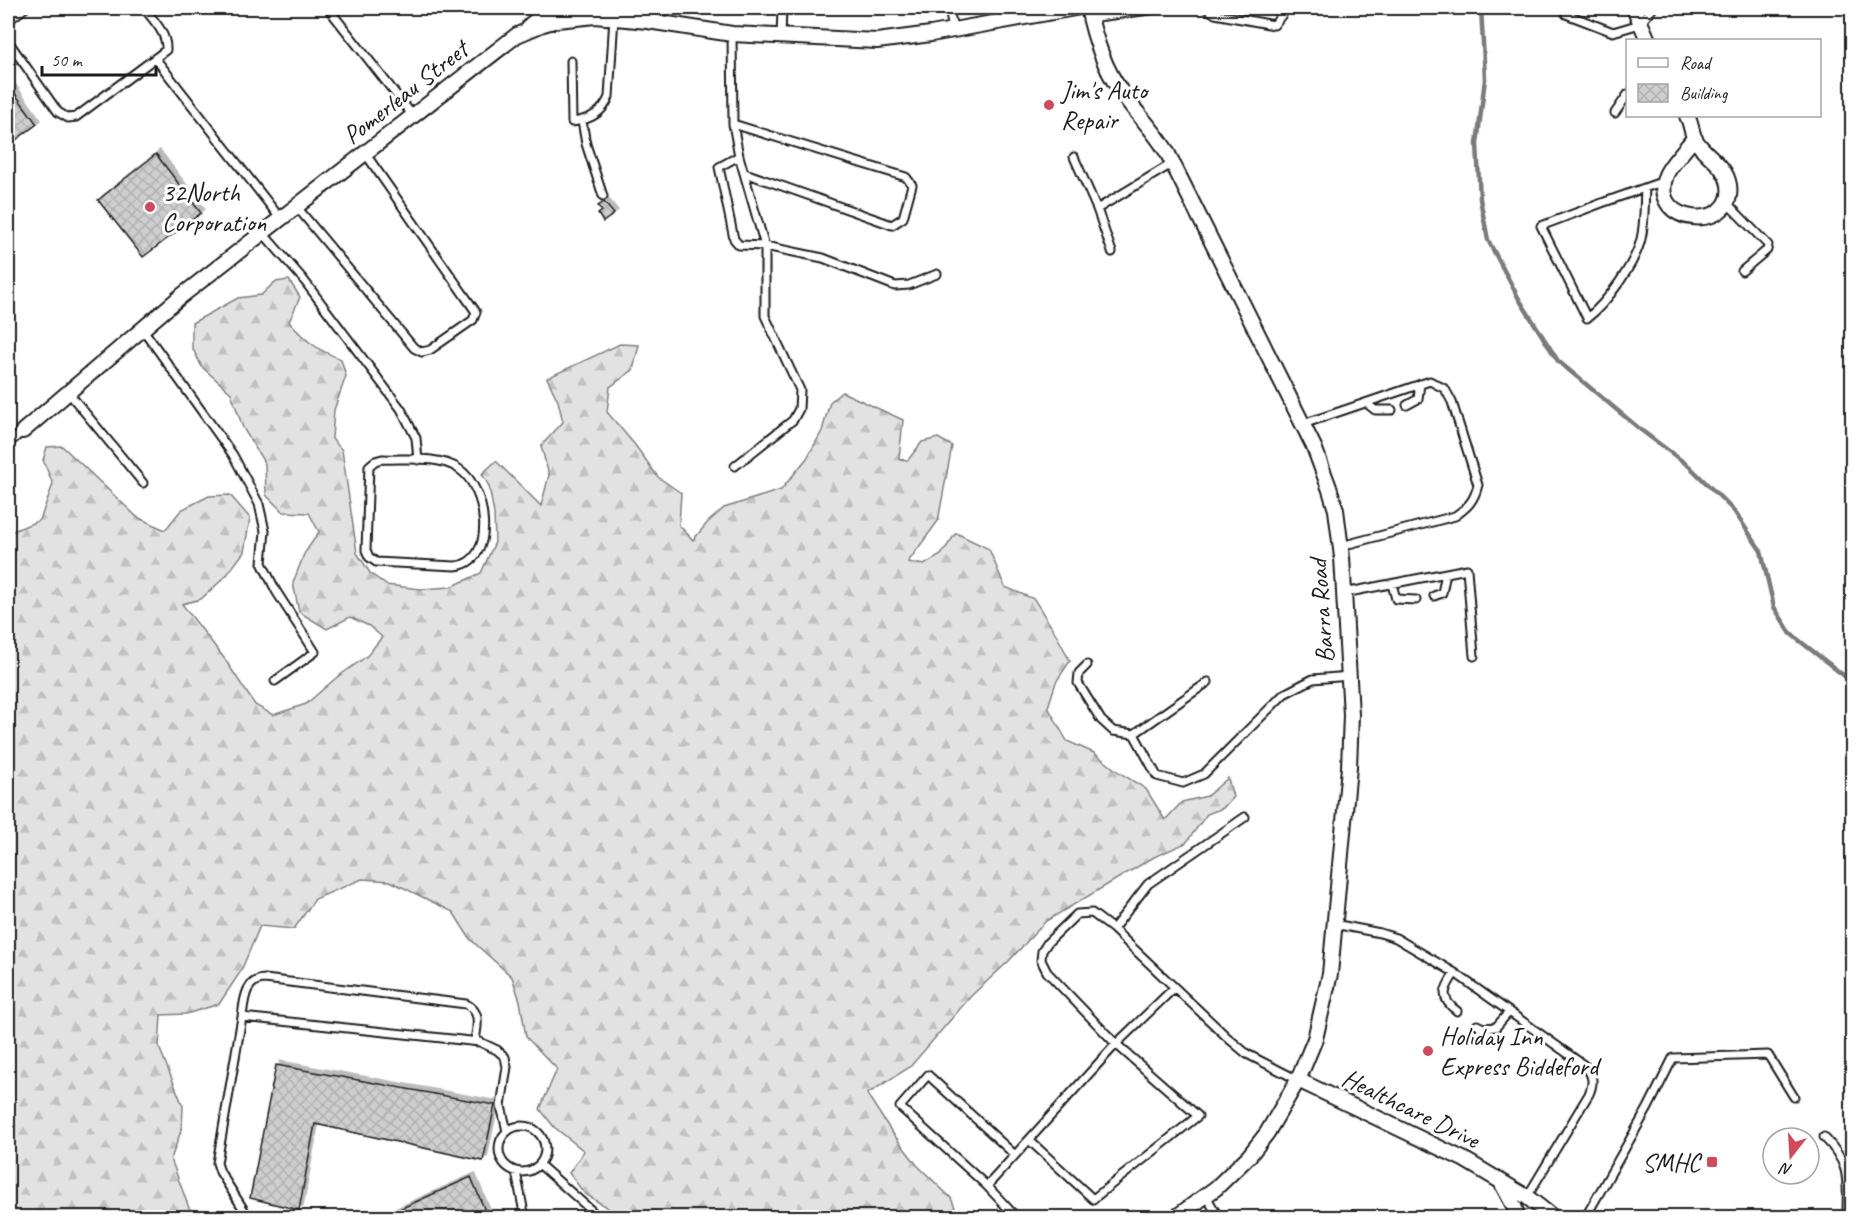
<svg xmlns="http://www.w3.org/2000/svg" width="1860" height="1225" viewBox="0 0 1860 1225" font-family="Caveat,sans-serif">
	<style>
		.forest { fill: url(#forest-firs); stroke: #7f7f7f; stroke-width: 1.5 }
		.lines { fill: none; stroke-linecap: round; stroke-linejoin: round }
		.stream { stroke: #7a7a7a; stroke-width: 4.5 }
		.building { fill: url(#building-cross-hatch); stroke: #1c1c1c; stroke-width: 1.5; filter: url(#shadow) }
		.service-casing { stroke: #1c1c1c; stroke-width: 11 }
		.minor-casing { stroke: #1c1c1c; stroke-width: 18 }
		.service { stroke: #fff; stroke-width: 7 }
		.minor { stroke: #fff; stroke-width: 14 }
		.poi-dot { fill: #d1495b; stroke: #fff; stroke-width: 2 }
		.labels { text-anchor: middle; stroke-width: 6; stroke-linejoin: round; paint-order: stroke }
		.poi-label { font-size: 26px; fill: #1c1c1c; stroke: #fff; text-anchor: start }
		.street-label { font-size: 26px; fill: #1c1c1c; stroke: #fff }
	</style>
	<defs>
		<pattern id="forest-firs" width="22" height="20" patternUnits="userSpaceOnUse" patternTransform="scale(1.5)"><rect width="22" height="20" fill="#e2e2e2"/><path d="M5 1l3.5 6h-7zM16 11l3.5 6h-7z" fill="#c1c1c1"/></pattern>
		<pattern id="building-cross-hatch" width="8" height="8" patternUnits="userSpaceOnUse" patternTransform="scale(1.5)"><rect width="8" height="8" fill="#cecece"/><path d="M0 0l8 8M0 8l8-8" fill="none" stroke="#b0b0b0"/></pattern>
		<filter id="shadow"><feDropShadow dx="4" dy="-4" stdDeviation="0" flood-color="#0004"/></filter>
	</defs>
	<rect width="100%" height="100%" fill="#fff"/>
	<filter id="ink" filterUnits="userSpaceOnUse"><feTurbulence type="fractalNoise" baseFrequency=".0167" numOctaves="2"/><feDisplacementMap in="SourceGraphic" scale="12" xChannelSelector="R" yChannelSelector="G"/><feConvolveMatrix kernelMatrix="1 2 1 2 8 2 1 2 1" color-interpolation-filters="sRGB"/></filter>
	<g filter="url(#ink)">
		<path class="forest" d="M289,280L300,297L289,322C306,341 317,350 341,359L346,376L334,410L332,439L342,450L357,553L370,573L386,585L421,589L451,587L481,573L495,542L494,514L489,486L482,474L496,461L541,506L549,475L541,446L563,422L558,401L547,378L620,344L639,345L633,370L610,387L607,412L635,445L658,477L681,493L679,525L693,540L708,522L724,508L781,490L807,458L822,431L830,402L842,392L903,420L899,459L908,460L922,442L938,438L952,446L938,521L908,562L924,565L941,555L956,533L989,549L1005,587L1034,599L1056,634L1070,661L1056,682L1048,707L1067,741L1094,753L1120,773L1146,789L1165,820L1182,802L1207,796L1228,778L1233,797L1223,808L1207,814L1186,843L1154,857L1046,921L1009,961L971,996L910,1067L867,1094L891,1131L917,1165L951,1198L959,1217L626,1218L609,1209L584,1193L569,1173L584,1151L554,1127L540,1109L557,1069L526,1037L520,1001L512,977L470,939L453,912L390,881L362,879L315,899L294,929L260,926L241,971L219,1004L186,1014L161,1015L159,1047L183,1106L182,1128L171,1159L189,1208L196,1217H8V533L40,520L53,484L43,460L47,447L62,446L137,517L165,530L181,510L209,496L230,495L250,518L244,552L226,576L201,599L182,604L224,658L255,705L273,715L306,704L336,678L367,656L382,637L369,626L350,617L327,629L299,612L293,583L304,554L319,532L309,513L283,512L266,495L265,464L243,428L231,393L202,367L192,347V323L238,298L261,295L275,282Z"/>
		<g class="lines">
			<path class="stream" d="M1481,8L1485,79L1477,144L1480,199L1488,240L1519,299L1558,361L1641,430L1690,467L1734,511L1761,551L1774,607L1791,634L1852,682"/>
		</g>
		<path class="building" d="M8,84L37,124L8,146Z
			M156,154L201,213L143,257L98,200Z
			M604,202L614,214L603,222L598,214L602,211L598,206Z
			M276,1065L495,1105L483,1161L315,1124L299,1210L250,1198Z
			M471,1177L488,1218H381L402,1208Z"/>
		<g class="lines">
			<defs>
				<path id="service" d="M328,8L413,116
					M949,8L953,30
					M1206,8L1215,14L1274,25L1287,8
					M1566,14L1613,32L1640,24L1653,8
					M1090,18L1165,8
					M8,21L25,8
					M732,34L733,124L739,156L765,246V316L800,390L799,409L793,420L735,466
					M781,37L782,8
					M8,41L58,112L68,118L76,117L166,50C167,33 154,21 144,8
					M155,58L280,218
					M571,61L572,122C589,120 603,113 609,97L614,17
					M1615,113L1628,94
					M582,121L586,144L603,196
					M733,124L906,177L912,185L903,218L892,225L745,173
					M739,156L719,167L734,239L739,245L765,246L823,258L895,286L909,285L937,274
					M1074,157L1097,209L1173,163
					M1645,188C1644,204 1645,222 1641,239C1635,264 1607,303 1587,318L1541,226C1582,210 1623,195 1664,181
					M1726,202L1768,245L1767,250L1742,271
					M296,206L414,348L422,352L430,350L473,320L476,312L365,153
					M1097,209L1112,252
					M262,232L303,279L401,409L416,438L418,460
					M142,328L233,455L259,504L265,531L262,563L276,591L315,652L275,681
					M68,392L143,483
					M1366,403L1375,410H1392
					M1407,405L1418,399L1420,384
					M1303,424L1430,381L1445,389L1452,402L1478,485C1474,501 1468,507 1455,516L1341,546
					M8,444L23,431
					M382,459C406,460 438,455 459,469C488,488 497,563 455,566L376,562L369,557L366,550L369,466L375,461Z
					M1392,584L1396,599L1416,600
					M1344,593L1467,569L1474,656
					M1434,596L1442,593L1446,573
					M1087,665L1079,673L1078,683L1101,720L1113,731L1134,734L1157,776L1183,783L1204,774L1284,694L1313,679L1350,676
					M1134,734L1208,682
					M1334,924L1380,933L1396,938L1455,973L1585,1066C1593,1075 1594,1083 1589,1094L1527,1197
					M1113,929L1148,884L1245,817
					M1455,973C1444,989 1439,998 1457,1011
					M242,1017C244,1001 245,979 265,979L466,1004C482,1012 477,1026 475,1041
					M1477,1025L1483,1028L1496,1027L1509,1012
					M499 1149a23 23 0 1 1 46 0a23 23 0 1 1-46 0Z
					M1824,1137C1852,1166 1847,1180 1847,1218
					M1029,1140L1093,1199L1198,1116L1116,1044L1174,988
					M540,1165L600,1218
					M516,1172L525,1218
					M987,1186L900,1107L928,1075L1015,1155
					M1206,1196L1219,1218
					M249,1218L220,1172L217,1163L242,1017L480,1042L497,1050L505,1057L507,1067L501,1106L507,1131
					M1017,1218L987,1186L1116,1044L1047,972L1041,960L1042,951L1048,942L1077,914L1092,913L1113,929L1228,1038L1247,1054L1298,1080
					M1585,1218L1648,1108L1673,1058L1768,1055L1794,1097"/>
				<path id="minor" d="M1088,8C1094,36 1103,66 1120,90C1135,113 1155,130 1168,154L1314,447L1330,490L1336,510L1342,557L1351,715L1349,767L1330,974L1315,1039L1298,1080L1267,1133L1249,1156L1216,1188L1175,1218
					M1634,8L1648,40
					M530,25L552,8
					M1687,116C1691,123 1691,130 1694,137C1702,155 1725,162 1729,185C1736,233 1647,226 1666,175C1671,163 1686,149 1694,138
					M23,431L180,297L517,35L543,24L557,20L595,16L648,21L732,34L877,41L931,34L1075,8
					M1298,1080L1465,1160L1527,1197L1554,1218
					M1502,1184L1514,1206L1518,1218"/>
			</defs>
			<use href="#service" class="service-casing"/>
			<use href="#minor" class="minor-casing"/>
			<use href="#service" class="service"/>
			<use href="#minor" class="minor"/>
		</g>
	</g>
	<g class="poi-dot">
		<circle cx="1049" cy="105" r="6"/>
		<circle cx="150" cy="207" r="6"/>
		<circle cx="1428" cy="1051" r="6"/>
		<rect x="1706" y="1156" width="12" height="12" rx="3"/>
	</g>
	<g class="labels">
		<g class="poi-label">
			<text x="1061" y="99">Jim's Auto<tspan x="1061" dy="30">Repair</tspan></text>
			<text x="162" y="201">32North<tspan x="162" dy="30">Corporation</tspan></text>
			<text x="1440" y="1045">Holiday Inn<tspan x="1440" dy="30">Express Biddeford</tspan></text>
			<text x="1700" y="1171" text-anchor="end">SMHC</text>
		</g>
		<g class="street-label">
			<text transform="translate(405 92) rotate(-38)" y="9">Pomerleau Street</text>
			<text transform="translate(1321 611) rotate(-94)" y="9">Barra Road</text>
			<text transform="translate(1411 1108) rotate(26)" y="9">Healthcare Drive</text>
		</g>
	</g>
	<rect width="1860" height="1225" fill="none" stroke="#fff" stroke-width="30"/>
	<rect x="15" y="15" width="1830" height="1195" fill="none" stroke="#1c1c1c" stroke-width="2" filter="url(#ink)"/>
	<rect x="1626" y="39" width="195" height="78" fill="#ffffff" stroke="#a4a4a4" stroke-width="1.5"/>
	<rect x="1638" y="58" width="30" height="9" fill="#ffffff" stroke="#a4a4a4" stroke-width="1.5"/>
	<text x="1680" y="69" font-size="18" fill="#1c1c1c">Road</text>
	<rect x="1638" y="84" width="30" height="18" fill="url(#building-cross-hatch)" stroke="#a4a4a4" stroke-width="1.5"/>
	<text x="1680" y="99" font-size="18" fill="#1c1c1c">Building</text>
	<g transform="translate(1791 1156) rotate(197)"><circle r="28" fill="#ffffff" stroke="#a4a4a4" stroke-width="1.5"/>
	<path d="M0-4.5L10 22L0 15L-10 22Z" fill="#d1495b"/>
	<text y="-9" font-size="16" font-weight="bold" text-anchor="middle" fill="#1c1c1c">N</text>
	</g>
	<path d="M42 66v9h114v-9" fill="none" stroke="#1c1c1c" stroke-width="3"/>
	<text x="51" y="66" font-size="18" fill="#1c1c1c" stroke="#ffffff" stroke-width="4.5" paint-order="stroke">50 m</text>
</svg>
